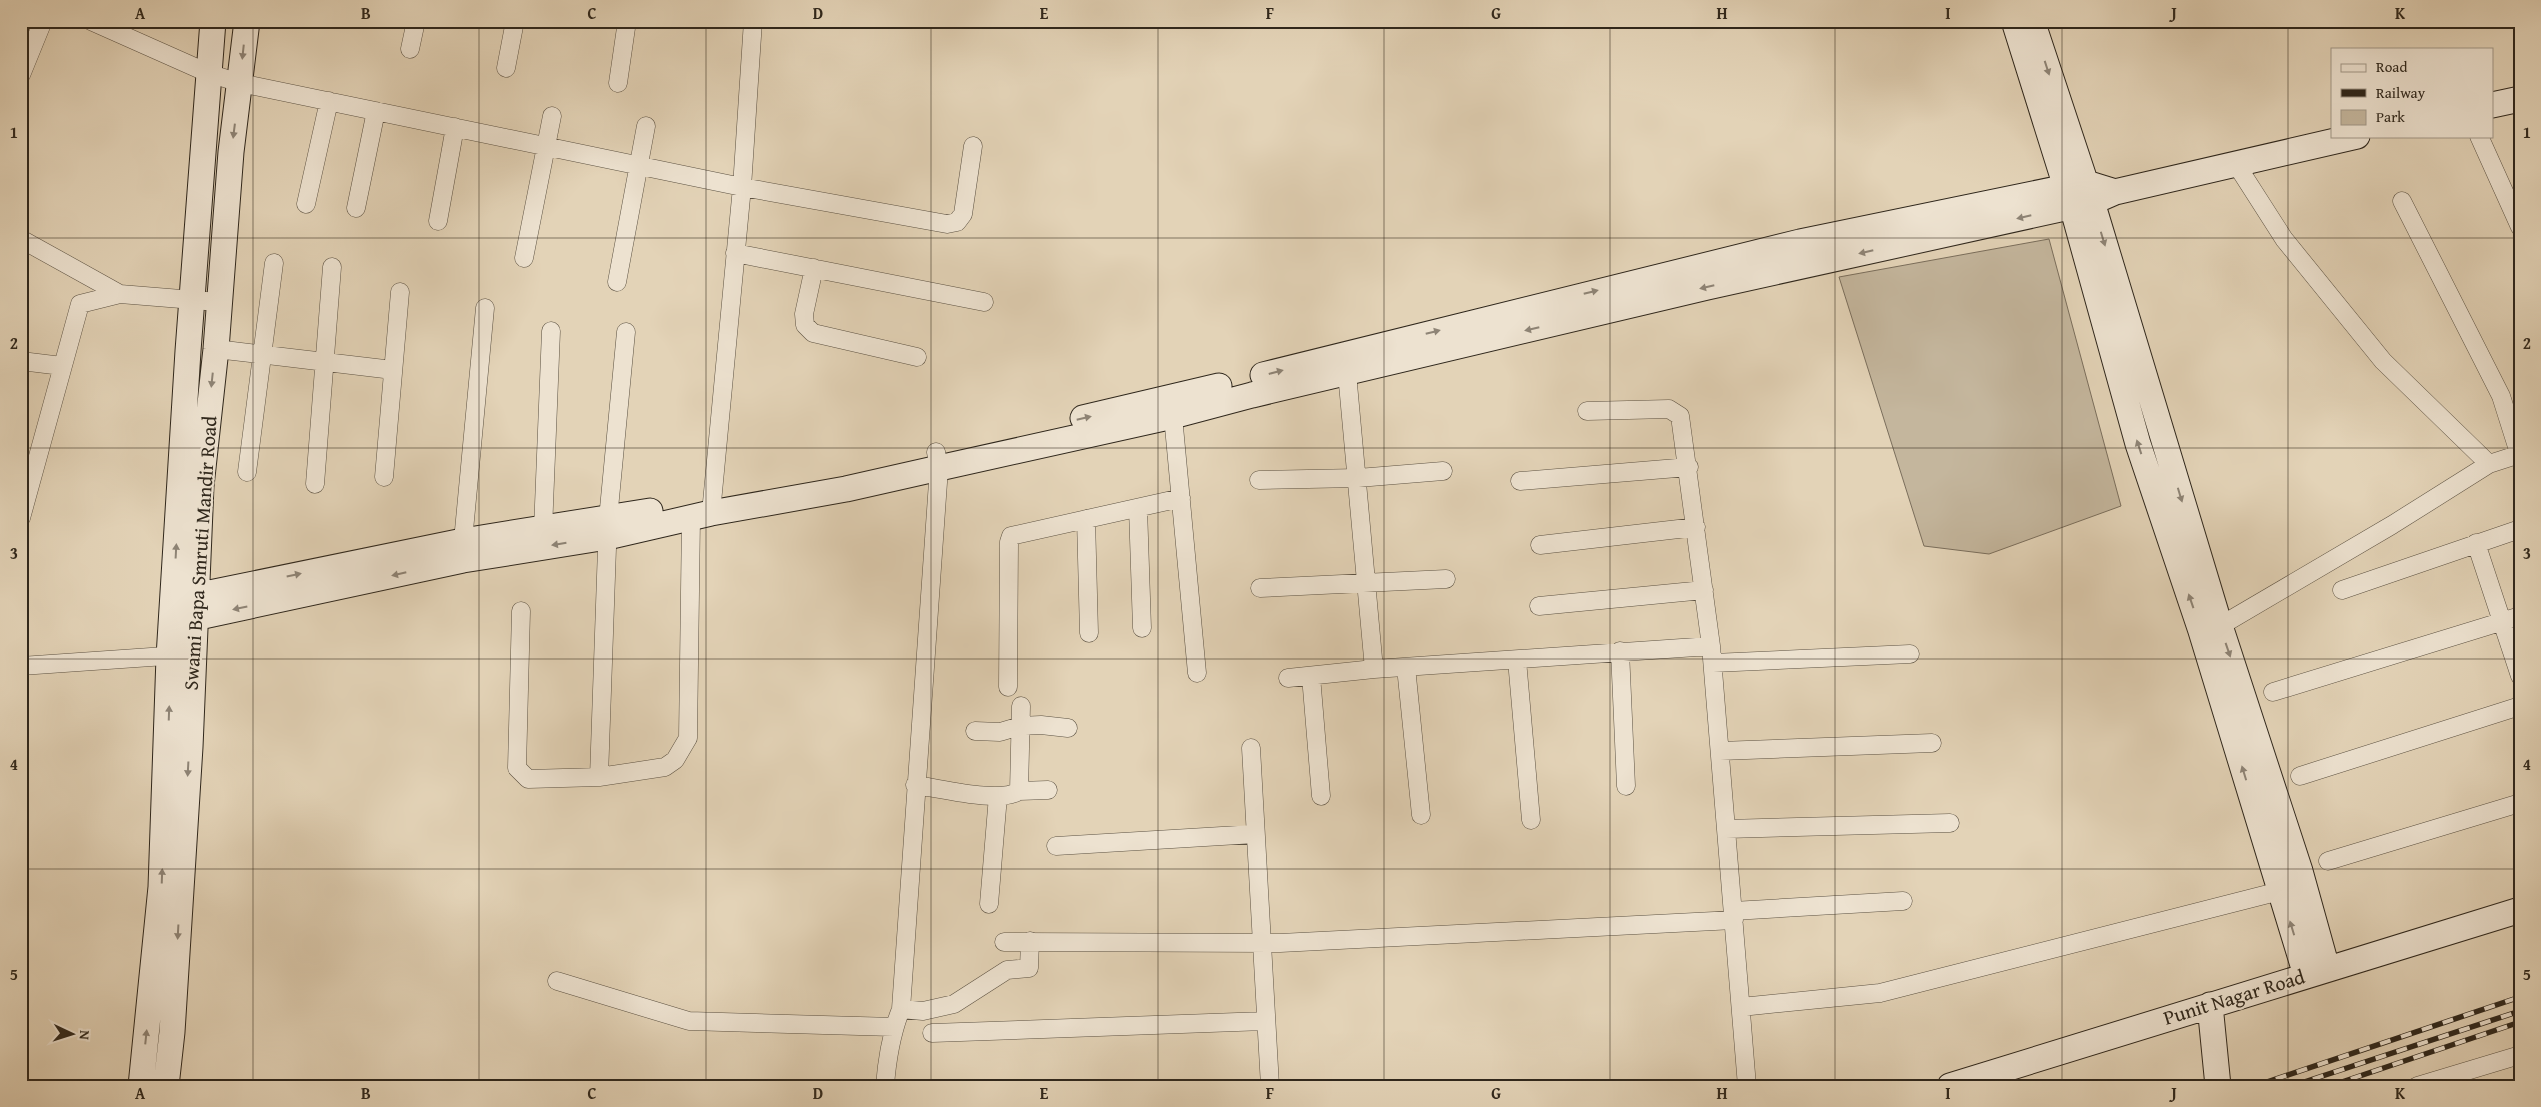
<svg xmlns="http://www.w3.org/2000/svg" width="2541" height="1107" viewBox="0 0 2541 1107" font-family="'Gentium Book Plus',serif">
	<style>
		.green { fill: #c4b69d; stroke: #7a6e5c }
		.lines { fill: none; stroke-linecap: round; stroke-linejoin: round }
		.street-casing { stroke: #5c5243; stroke-width: 19 }
		.secondary-casing { stroke: #2f271c; stroke-width: 27 }
		.street { stroke: #ede2d0; stroke-width: 18 }
		.secondary { stroke: #ede2d0; stroke-width: 25 }
		.rail-casing { stroke: #2f271c; stroke-width: 5.5 }
		.rail { stroke: #ede2d0; stroke-width: 4; stroke-dasharray: 11; stroke-linecap: butt }
		.oneway { fill: #8e8476 }
		.grid { fill: none; stroke: #2f271c; stroke-width: 1; stroke-opacity: 0.55 }
		.labels { text-anchor: middle; stroke-width: 4.5; stroke-linejoin: round; paint-order: stroke }
		.street-label { font-size: 20px; fill: #2f271c; stroke: #ede2d0 }
		.neatline { fill: none; stroke: #2f271c; stroke-width: 2 }
		.grid-label { font-size: 16px; text-anchor: middle; font-weight: bold; fill: #2f271c }
	</style>
	<rect width="100%" height="100%" fill="#e3d3b7"/>
	<filter id="stains"><feTurbulence type="fractalNoise" baseFrequency=".004" numOctaves="4"/><feColorMatrix values="0 0 0 0 .2 0 0 0 0 .09 0 0 0 0 .02 0 0 0 .5 -.17"/></filter>
	<radialGradient id="worn" r=".72"><stop offset=".6" stop-color="#630" stop-opacity="0"/><stop offset="1" stop-color="#630" stop-opacity=".3"/></radialGradient>
	<path class="green" d="M2049,239L2121,506L1989,554L1924,546L1839,277Z"/>
	<g class="lines">
		<defs>
			<path id="street" d="M91,21L208,73L240,83L742,187L947,224L957,222L963,214L973,146
				M410,49L416,21
				M506,68L515,21
				M21,75L43,21
				M618,83L627,21
				M2479,136L2520,227
				M2236,164L2284,239L2383,361L2489,464
				M2402,201L2501,396L2519,453
				M306,204L329,101
				M356,208L376,111
				M438,221L455,127
				M21,239L120,294
				M735,253L984,302
				M524,258L552,116
				M814,268L804,314L805,325L813,333L917,357
				M617,282L646,126
				M216,349L393,370
				M21,361L62,366
				M1347,373L1374,669
				M1587,411L1669,409L1680,416L1711,646L1747,1086
				M1173,416L1197,673
				M247,472L274,263
				M384,477L400,292
				M1259,480L1358,478L1443,471
				M1520,481L1689,467
				M315,484L332,267
				M1138,508L1142,628
				M711,513L742,187L753,21
				M21,518L80,304L120,294L218,302
				M1086,519L1089,633
				M543,530L551,331
				M463,541L485,308
				M2476,543L2520,676
				M1540,545L1696,527
				M1260,588L1446,579
				M2342,590L2520,529
				M1539,606L1704,590
				M521,611L517,768L528,779L599,777L665,767L675,760L688,738L691,518
				M2210,629L2220,626L2392,525L2489,464L2520,454
				M1620,651L1626,786
				M1517,660L1531,820
				M1713,663L1910,654
				M21,666L180,655
				M1406,667L1421,815
				M1311,676L1321,796
				M1288,678L1374,669L1711,646
				M1008,687L1009,542L1011,536L1181,498
				M2273,692L2520,616
				M975,731L1000,732L1020,726L1041,725L1068,728
				M1251,748L1270,1086
				M1720,751L1932,743
				M2300,776L2520,706
				M599,777L608,519L626,332
				M915,785C940,788 999,804 1019,791L1021,706
				M1019,791L1048,790
				M1726,829L1950,823
				M1056,846L1255,834
				M2328,861L2520,803
				M989,904L998,796
				M1733,911L1903,901
				M1004,942L1280,943L1734,920
				M557,981L689,1021L894,1027
				M1741,1007L1880,993L2280,891
				M901,1009L923,1011L954,1004L1007,970L1029,968L1030,941
				M932,1033L1265,1021
				M885,1086C887,1059 891,1034 901,1009L939,468L936,452
				M2417,1086L2520,1055"/>
			<path id="secondary" d="M2014,21L2072,206L2138,444L2201,631L2306,975
				M2032,21L2092,202L2220,626L2300,871L2327,968
				M2492,105L2520,99
				M1263,375L1800,242L2086,183L2115,192
				M1083,418L1219,386
				M195,596L463,541L650,511
				M194,618L463,560L607,537L711,513L846,489L939,468L1173,416L1252,395L1707,287L2092,202L2115,192L2357,136
				M2210,1005L2218,1086
				M141,1086L161,887L169,657L188,351L213,21
				M166,1086L172,1032L190,747L201,486L216,349L231,152L247,21
				M1950,1086L2520,910"/>
		</defs>
		<use href="#street" class="street-casing"/>
		<use href="#secondary" class="secondary-casing"/>
		<use href="#street" class="street"/>
		<use href="#secondary" class="secondary"/>
		<defs>
			<path id="rail" d="M2255,1086L2520,997
				M2292,1086L2520,1011
				M2330,1086L2520,1022"/>
		</defs>
		<use href="#rail" class="rail-casing"/>
		<use href="#rail" class="rail"/>
	</g>
	<defs><path id="oneway-solid" d="M-6-.8H1V-3.2L6.5 0L1 3.2V.8H-6Z" transform="scale(1.25)"/></defs>
	<g class="oneway">
		<use href="#oneway-solid" transform="translate(243 52) rotate(96)"/>
		<use href="#oneway-solid" transform="translate(2047 68) rotate(72)"/>
		<use href="#oneway-solid" transform="translate(234 131) rotate(97)"/>
		<use href="#oneway-solid" transform="translate(2024 217) rotate(167)"/>
		<use href="#oneway-solid" transform="translate(2103 239) rotate(73)"/>
		<use href="#oneway-solid" transform="translate(1866 252) rotate(167)"/>
		<use href="#oneway-solid" transform="translate(1707 287) rotate(167)"/>
		<use href="#oneway-solid" transform="translate(1591 292) rotate(-14)"/>
		<use href="#oneway-solid" transform="translate(1532 329) rotate(167)"/>
		<use href="#oneway-solid" transform="translate(1433 332) rotate(-14)"/>
		<use href="#oneway-solid" transform="translate(1276 372) rotate(-15)"/>
		<use href="#oneway-solid" transform="translate(212 380) rotate(96)"/>
		<use href="#oneway-solid" transform="translate(1084 418) rotate(-13)"/>
		<use href="#oneway-solid" transform="translate(2139 447) rotate(-108)"/>
		<use href="#oneway-solid" transform="translate(2180 495) rotate(73)"/>
		<use href="#oneway-solid" transform="translate(559 544) rotate(171)"/>
		<use href="#oneway-solid" transform="translate(176 551) rotate(-87)"/>
		<use href="#oneway-solid" transform="translate(399 574) rotate(167)"/>
		<use href="#oneway-solid" transform="translate(294 575) rotate(-12)"/>
		<use href="#oneway-solid" transform="translate(2191 601) rotate(-109)"/>
		<use href="#oneway-solid" transform="translate(240 608) rotate(168)"/>
		<use href="#oneway-solid" transform="translate(2228 650) rotate(71)"/>
		<use href="#oneway-solid" transform="translate(169 713) rotate(-88)"/>
		<use href="#oneway-solid" transform="translate(188 769) rotate(93)"/>
		<use href="#oneway-solid" transform="translate(2244 773) rotate(-107)"/>
		<use href="#oneway-solid" transform="translate(162 876) rotate(-88)"/>
		<use href="#oneway-solid" transform="translate(2292 928) rotate(-107)"/>
		<use href="#oneway-solid" transform="translate(178 932) rotate(93)"/>
		<use href="#oneway-solid" transform="translate(146 1037) rotate(-84)"/>
	</g>
	<path class="grid" d="M253,21V1086M479,21V1086M706,21V1086M931,21V1086M1158,21V1086M1384,21V1086M1610,21V1086M1835,21V1086M2062,21V1086M2288,21V1086M21,238H2520M21,448H2520M21,659H2520M21,869H2520"/>
	<g class="labels">
		<g class="street-label">
			<text transform="translate(200 553) rotate(-86)" y="7">Swami Bapa Smruti Mandir Road</text>
			<text transform="translate(2234 997) rotate(-17)" y="7">Punit Nagar Road</text>
		</g>
	</g>
	<rect width="2541" height="1107" fill="none" stroke="#e3d3b7" stroke-width="55"/>
	<rect x="2331" y="48" width="162" height="90" fill="#ede2d0" stroke="#a19788"/>
	<rect x="2341" y="64" width="25" height="8" fill="#ede2d0" stroke="#a19788"/>
	<text x="2376" y="72" font-size="15" fill="#2f271c">Road</text>
	<rect x="2341" y="89" width="25" height="8" fill="#2f271c" stroke="#a19788"/>
	<text x="2376" y="98" font-size="15" fill="#2f271c">Railway</text>
	<rect x="2341" y="110" width="25" height="15" fill="#c4b69d" stroke="#a19788"/>
	<text x="2376" y="122" font-size="15" fill="#2f271c">Park</text>
	<g transform="translate(72 1034) rotate(94)" stroke="#ede2d0" stroke-width="4" paint-order="stroke">
	<path d="M0-4L9 19L0 12L-9 19Z" fill="#2f271c"/>
	<text y="-8" font-size="14" font-weight="bold" text-anchor="middle" fill="#2f271c">N</text>
	</g>
	<rect x="28" y="28" width="2486" height="1052" class="neatline"/>
	<g class="grid-label">
		<text x="140" y="19">A</text>
		<text x="366" y="19">B</text>
		<text x="592" y="19">C</text>
		<text x="818" y="19">D</text>
		<text x="1044" y="19">E</text>
		<text x="1270" y="19">F</text>
		<text x="1496" y="19">G</text>
		<text x="1722" y="19">H</text>
		<text x="1948" y="19">I</text>
		<text x="2174" y="19">J</text>
		<text x="2400" y="19">K</text>
		<text x="14" y="138">1</text>
		<text x="2527" y="138">1</text>
		<text x="14" y="349">2</text>
		<text x="2527" y="349">2</text>
		<text x="14" y="559">3</text>
		<text x="2527" y="559">3</text>
		<text x="14" y="770">4</text>
		<text x="2527" y="770">4</text>
		<text x="14" y="980">5</text>
		<text x="2527" y="980">5</text>
		<text x="140" y="1099">A</text>
		<text x="366" y="1099">B</text>
		<text x="592" y="1099">C</text>
		<text x="818" y="1099">D</text>
		<text x="1044" y="1099">E</text>
		<text x="1270" y="1099">F</text>
		<text x="1496" y="1099">G</text>
		<text x="1722" y="1099">H</text>
		<text x="1948" y="1099">I</text>
		<text x="2174" y="1099">J</text>
		<text x="2400" y="1099">K</text>
	</g>
	<rect width="100%" height="100%" filter="url(#stains)"/>
	<rect width="100%" height="100%" fill="url(#worn)"/>
</svg>
